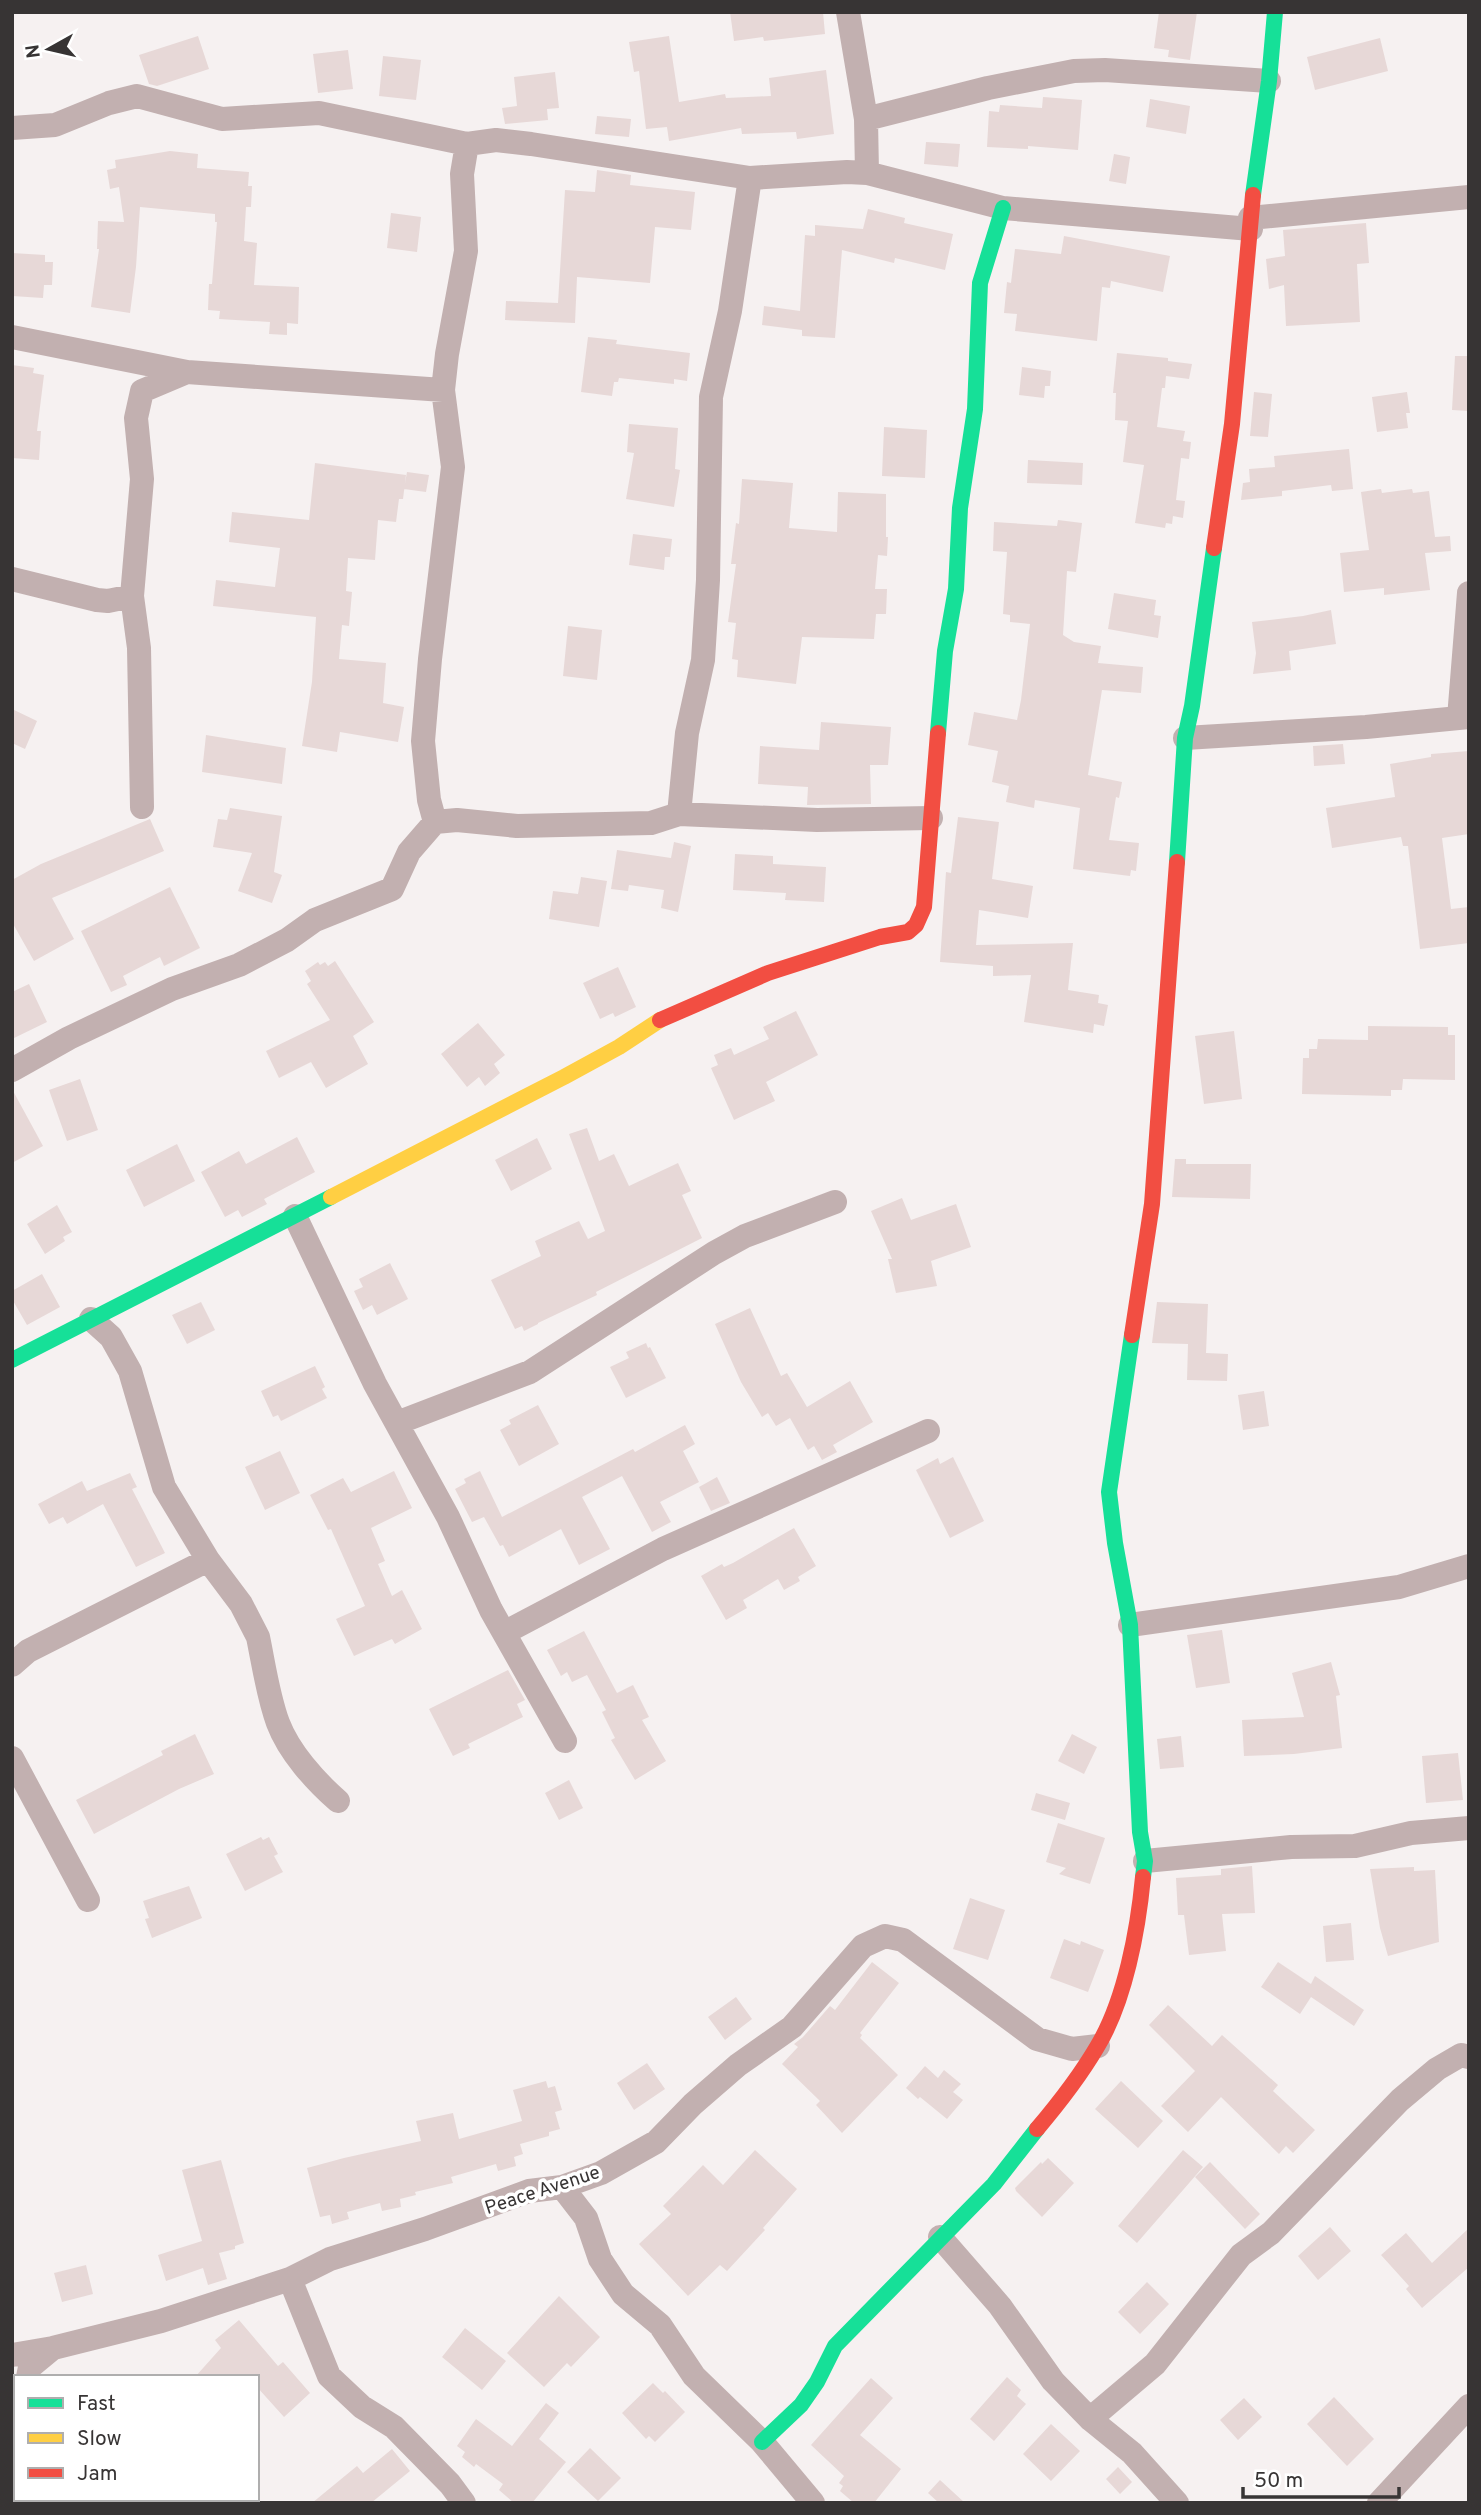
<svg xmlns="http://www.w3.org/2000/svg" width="1481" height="2515" viewBox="0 0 1481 2515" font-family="Overpass,sans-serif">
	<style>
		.building { fill: #e7d8d7 }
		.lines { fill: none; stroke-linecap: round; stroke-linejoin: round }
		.street { stroke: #c2b0b0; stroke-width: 24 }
		.fast { stroke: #16e098; stroke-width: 16 }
		.slow { stroke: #ffcf43; stroke-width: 16 }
		.jam { stroke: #f24e42; stroke-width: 16 }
		.labels { text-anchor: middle; stroke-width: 7; stroke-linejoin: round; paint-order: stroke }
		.street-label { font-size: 19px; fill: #373434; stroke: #fff }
	</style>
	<rect width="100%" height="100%" fill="#f6f1f1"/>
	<path class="building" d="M730,12H823L825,34L764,41L763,37L734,41Z
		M1159,12H1197L1190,60L1168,57L1169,50L1154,48Z
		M198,36L209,69L157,86L149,84L139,55Z
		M669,36L679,102L725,94L726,98L771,96L769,78L826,70L834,134L797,139L796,132L742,134L741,128L669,141L667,127L646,129L639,71L634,72L629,42Z
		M1380,38L1388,71L1315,90L1307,57Z
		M348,50L353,89L318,93L313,54Z
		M383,56L421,60L416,100L379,96Z
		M555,72L559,108L547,109L548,120L505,124L502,108L517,106L514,77Z
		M1043,97L1082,100L1078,150L1028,146V149L987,147L989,111L999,112L1000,105L1042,108Z
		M1150,99L1190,106L1186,134L1146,127Z
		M597,116L631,119L629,137L595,134Z
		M926,142L960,144L958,167L924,164Z
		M170,151L198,154L197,168L249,172L248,186H252L251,207H246L244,241L257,243L254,285L299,287L298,324L287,323V335L269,334L270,322L219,319L220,311L208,310L209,284H212L217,222H215V214L140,207L136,267L130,313L91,307L99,249H97L98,221L124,222L119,187L110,189L107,170L116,168L115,160Z
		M1114,154L1130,157L1126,184L1109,181Z
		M597,170L631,175L630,185L695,192L691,230L655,227L650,283L577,277L575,323L505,320L506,301L558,303L565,190L595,192Z
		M868,209L905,218L904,223L953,234L945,270L895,258L894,263L842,250L835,338L802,336V330L762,325L764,306L800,311L805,235L815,236V225L863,229Z
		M391,213L421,217L417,252L387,248Z
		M1366,223L1369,263L1357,264L1360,322L1286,326L1284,285L1269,289L1266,259L1285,256L1283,230Z
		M1064,236L1170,256L1163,292L1111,281L1110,288L1102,287L1097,341L1015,331L1017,314L1004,313L1007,282L1011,283L1015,249L1061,254Z
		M12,253L45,255V262H53L52,285H44L43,298L12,296Z
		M588,337L617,340L616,344L690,353L687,381L674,379V384L619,378L618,382H614L612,396L581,392Z
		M1117,353L1168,358V361L1192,364L1189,379L1166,376L1165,388H1162L1157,427L1185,431L1183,441L1191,442L1189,459L1181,458L1176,500L1185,501L1183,518L1173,516L1172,524L1166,523L1165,528L1135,523L1144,465L1123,462L1128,421L1115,420L1116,393H1113Z
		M1455,356H1469V411L1452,410Z
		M12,365L34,368L33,373L44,375L37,431H41L39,460L12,458Z
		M1022,367L1051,371L1050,386H1045L1044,398L1019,395Z
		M1254,392L1272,394L1268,437L1250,436Z
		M1407,392L1410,413H1406L1408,428L1377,432L1372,397Z
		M629,424L678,428L675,469L680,470L674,507L626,499L634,453L627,452Z
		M884,427L927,430L925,478L882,476Z
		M1349,449L1353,489L1332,491L1331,485L1282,491V496L1241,500L1243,483L1250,482L1249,469L1275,467L1274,456Z
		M1028,460L1083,463L1082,485L1027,483Z
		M315,463L406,475L403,499H399L396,522L378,520L375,560L348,558L346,591L352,592L349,626L342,625L339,659L386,663L383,703L404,707L398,742L340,732L337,752L302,746L312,682L316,617L213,606L216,580L275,587L280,548L229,542L232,512L309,520Z
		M407,472L429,475L426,492L404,489Z
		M742,479L793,483L789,528L837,532L838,492L886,494V537H888L887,556L878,555L875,589H887L886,614H876L874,639L802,637L796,684L737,677L738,660L732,659L736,623L728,622L736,564H731L736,523L739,524Z
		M1381,489L1382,493L1412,489L1413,493L1429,491L1435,537L1450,536L1451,551L1425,553L1430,590L1384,595V588L1344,592L1340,553L1369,550L1361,492Z
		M1058,520L1082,523L1076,572L1067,571L1063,635L1074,642L1101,646L1098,663L1143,667L1141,693L1102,690L1088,775L1122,782L1119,798L1116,797L1109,840L1139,843L1136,871L1131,870L1130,876L1073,869L1080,808L1035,800L1034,808L1006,802L1009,786L992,782L998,751L968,745L974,712L1017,720L1021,700L1030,624L1010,622V615L1003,614L1007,552L993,551L994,522L1057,526Z
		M633,534L672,539L670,557H665L664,570L629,565Z
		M1114,593L1156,600L1154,615L1161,616L1158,638L1108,629Z
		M1331,610L1336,644L1289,651L1291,670L1253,674L1256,653L1252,622L1303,616Z
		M568,626L602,630L597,680L563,676Z
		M12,709L37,721L25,749L12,743Z
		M821,722L891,727L888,765H870L871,804L807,805L808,787L758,784L760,746L819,750Z
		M206,735L286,748L282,784L202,772Z
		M1343,744L1345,764L1314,766L1313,746Z
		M1469,751V834L1442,838L1451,909L1469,907V943L1420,949L1408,846H1403L1401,837L1332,848L1326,808L1395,797L1390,764L1431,757V754Z
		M230,808L282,816L274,872L282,875L272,903L238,891L252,853L213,847L218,819L227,820Z
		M958,817L999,822L992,879L1033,886L1028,918L979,910L976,945L1073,943L1068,990L1099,995L1098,1003L1108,1005L1104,1026L1094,1024L1093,1033L1024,1022L1031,975L993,976V966L940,962L946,872L951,873Z
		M150,819L164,851L52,898L74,939L34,961L12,922V880L41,864Z
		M674,842L691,846L678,912L661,908L664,890L629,885L628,891L611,889L617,850L671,858Z
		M735,854L773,856V864L826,867L824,902L785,900L786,893L733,890Z
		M581,877L607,881L599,927L549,919L553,891L578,894Z
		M170,887L200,948L164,966L160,957L123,976L127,985L111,992L81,931Z
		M335,961L374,1022L353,1036L368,1064L326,1088L311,1062L279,1078L266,1051L330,1020L307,984L311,981L305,971L318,962L320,965L325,962L328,966Z
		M618,967L636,1007L615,1017L613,1013L600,1019L583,983Z
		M29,984L47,1022L12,1039V992Z
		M796,1011L818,1055L766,1082L775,1101L734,1120L711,1068L718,1065L714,1055L731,1048L734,1055L769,1039L763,1027Z
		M478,1023L505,1055L494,1064L500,1073L485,1086L479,1077L467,1087L441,1054Z
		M1368,1026L1448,1027V1035H1455V1080L1403,1079L1402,1090H1391V1096L1302,1094L1303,1058H1309V1049H1317L1318,1039L1368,1040Z
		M1234,1031L1242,1099L1204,1104L1195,1036Z
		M80,1079L98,1130L67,1141L49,1090Z
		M12,1089L43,1146L12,1163Z
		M587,1128L599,1161L614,1154L629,1186L678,1163L691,1191L682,1195L702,1238L596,1292L597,1295L538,1323V1324L524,1331L522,1326L515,1329L491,1280L541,1256L535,1241L579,1221L588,1239L605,1231L569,1134Z
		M297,1137L315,1172L264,1199L267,1204L242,1217L238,1210L225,1217L201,1172L239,1151L246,1164Z
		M537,1138L552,1169L511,1191L495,1160Z
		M177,1144L195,1181L144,1207L126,1170Z
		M1175,1159H1186V1164H1251L1250,1199L1172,1197Z
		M902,1198L911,1220L956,1204L971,1247L931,1261L937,1286L896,1293L888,1259H892L871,1211Z
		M57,1205L72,1232L63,1237L65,1241L45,1254L27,1224Z
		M390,1263L408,1299L377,1315L372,1305L363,1310L354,1291L363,1287L359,1279Z
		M42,1274L60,1307L27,1325L12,1299V1291Z
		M201,1302L215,1330L187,1344L172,1315Z
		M1157,1302L1208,1304L1206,1353L1228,1354L1227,1381L1187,1380L1188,1344L1152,1343Z
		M750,1308L781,1376L787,1373L807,1407L850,1381L873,1422L833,1445L837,1452L822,1460L814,1446L808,1450L790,1418L776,1426L768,1413L762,1417L741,1382L715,1324Z
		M646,1343L648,1348L650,1347L666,1378L626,1398L610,1367L629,1358L626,1352Z
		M315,1366L325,1387L322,1389L327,1398L281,1421L278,1415L273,1417L261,1391Z
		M1264,1391L1269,1426L1243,1430L1238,1395Z
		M538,1405L559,1444L519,1466L500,1430L511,1424L509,1420Z
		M685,1425L695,1444L683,1451L699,1482L660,1502L671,1522L652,1532L622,1476L582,1497L610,1549L579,1565L561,1529L509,1557L503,1545L500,1546L484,1517L472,1522L455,1489L466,1483L464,1479L480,1471L502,1517L633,1449L635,1452Z
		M280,1451L300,1493L265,1510L245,1467Z
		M953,1457L984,1521L950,1538L916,1470L938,1458L940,1464Z
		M394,1471L412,1508L371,1528L385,1561L378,1564L392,1596L402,1590L422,1629L395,1644L392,1639L354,1656L336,1619L365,1606L331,1529L328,1530L310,1495L343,1478L351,1492Z
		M130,1473L137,1487L132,1489L165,1553L136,1567L103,1504L67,1524L63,1517L49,1524L38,1504L82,1481L87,1491Z
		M717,1477L730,1503L711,1511L699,1487Z
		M794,1528L816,1566L798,1577L800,1581L784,1590L778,1579L743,1600L747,1608L726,1620L701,1576L722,1564L724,1567L733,1563Z
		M1222,1630L1230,1683L1196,1688L1187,1635Z
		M584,1631L617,1693L633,1685L649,1717L642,1720L666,1761L635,1780L611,1740L615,1738L602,1712L606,1710L587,1675L572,1682L567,1672L561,1676L547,1650Z
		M1331,1662L1340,1695L1336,1696L1342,1748L1294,1754L1244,1756L1242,1720L1304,1717L1292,1673Z
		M508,1670L525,1700L517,1704L523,1717L468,1744L470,1748L453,1756L429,1709Z
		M195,1734L214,1774L179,1789L94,1834L76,1800L163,1755L161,1751Z
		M1072,1734L1097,1747L1084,1774L1058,1761Z
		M1181,1736L1184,1767L1160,1769L1157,1739Z
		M1458,1753L1463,1800L1426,1803L1422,1756Z
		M569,1780L583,1808L559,1820L545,1793Z
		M1036,1793L1070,1803L1065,1820L1031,1810Z
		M1058,1823L1105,1838L1090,1884L1059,1874L1066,1868L1046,1862Z
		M261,1837L263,1840L269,1837L278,1854L274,1856L283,1872L245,1891L226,1854Z
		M1252,1866L1255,1913L1222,1914L1226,1951L1189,1955L1184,1915H1178L1176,1878L1221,1875V1869Z
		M1414,1867V1871L1435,1870L1439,1942L1388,1956L1380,1928L1370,1869Z
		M189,1886L202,1918L152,1938L145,1919L149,1918L143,1901Z
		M970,1898L1005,1910L988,1960L953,1949Z
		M1351,1923L1354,1960L1326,1962L1323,1926Z
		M1064,1939L1080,1945L1081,1941L1104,1950L1088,1992L1050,1978Z
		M872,1962L899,1983L860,2033L862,2035L860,2038L898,2075L842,2133L816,2105L820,2101L782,2064L798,2047L794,2044L803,2037L830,2006L835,2010Z
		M1278,1962L1311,1984L1315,1976L1364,2010L1354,2026L1311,1997L1300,2014L1261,1987Z
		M736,1997L752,2019L725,2040L708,2017Z
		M1168,2005L1212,2046L1222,2035L1278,2085L1273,2091L1315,2130L1293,2153L1286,2146L1279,2154L1221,2097L1188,2132L1161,2106L1195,2071L1149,2025Z
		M647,2063L665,2089L634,2110L617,2083Z
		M925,2066L938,2078L944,2070L961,2084L953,2092L963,2100L947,2119L920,2097L918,2099L906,2088Z
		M546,2081L548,2088L555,2086L562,2110L555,2112L560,2129L549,2132V2136L520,2144L523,2154L514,2157L516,2166L498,2171L496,2164L451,2177L453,2183L415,2192L416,2195L400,2199L401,2207L382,2211L380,2203L347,2212L349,2219L332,2224L330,2215L320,2217L307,2168L344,2158L421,2141L416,2121L453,2113L459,2139L522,2121L513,2090Z
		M1121,2081L1163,2121L1138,2148L1095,2109Z
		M755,2150L797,2189L763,2228L765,2230L727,2271L720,2265L688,2296L639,2244L671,2214L663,2206L703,2165L723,2185Z
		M1183,2150L1203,2167L1137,2243L1118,2226Z
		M1048,2158L1074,2183L1042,2217L1016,2191L1015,2188L1041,2162L1042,2164Z
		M221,2160L244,2243L235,2246V2249L219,2253L227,2279L208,2285L203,2268L166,2281L158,2255L202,2241L182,2170Z
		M1210,2162L1260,2214L1245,2229L1195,2177Z
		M1330,2227L1351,2251L1318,2280L1298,2256Z
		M1469,2228V2267L1422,2308L1406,2289L1409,2286L1381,2255L1406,2233L1432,2263Z
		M86,2265L93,2294L62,2302L54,2273Z
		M1147,2282L1169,2304L1140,2334L1118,2312Z
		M559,2296L600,2337L571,2367L567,2363L544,2387L507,2353Z
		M239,2320L278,2366L283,2362L310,2393L284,2417L257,2387V2377H195L221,2348L215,2340Z
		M465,2328L506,2361L482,2390L442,2357Z
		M1007,2377L1021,2390L1017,2396L1026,2404L994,2441L970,2419Z
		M871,2378L893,2398L860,2435L901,2469L874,2503H854L840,2491L843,2486L839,2483L844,2476L811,2445Z
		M653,2383L663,2393L665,2391L685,2412L655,2442L649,2436L646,2439L622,2413Z
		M1334,2397L1374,2439L1347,2466L1307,2424Z
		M1244,2398L1262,2417L1238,2440L1220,2420Z
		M546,2403L559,2413L539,2439L566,2462L532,2503H514L499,2490L503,2484L476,2464L474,2467L462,2457L465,2452L457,2446L476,2419L512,2446Z
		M1051,2424L1080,2451L1051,2481L1023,2454Z
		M590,2448L621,2478L598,2501L567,2472Z
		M392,2449L410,2471L371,2503H312L357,2466L363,2473Z
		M1118,2467L1132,2482L1120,2494L1106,2479Z
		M940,2480L965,2503H939L928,2493Z"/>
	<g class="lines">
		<path class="street" d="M848,12L866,119L867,173
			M866,119L988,88L1074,71L1105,70L1269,81
			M12,128L55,125L109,103L137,96L222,119L319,113L467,144
			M1250,218L1469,197
			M12,337L187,372L443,390
			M12,579L97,600L108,601L132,596
			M1459,718L1469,593
			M1185,738L1366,727L1469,717
			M142,807L139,648L132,596L142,479L136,418L142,391L187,372
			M679,814L687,733L703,660L708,580L711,397L730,311L750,178
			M435,822L429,800L423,741L430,659L453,467L443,390L447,354L466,251L462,174L467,144L496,140L531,144L750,178L847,172L867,173L1003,208L1251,229
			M12,1070L69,1038L172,989L239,965L287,940L315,920L392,889L409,852L435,822L457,820L517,826L651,823L679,814L817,820L931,818
			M295,1216L375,1384L448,1517L491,1610L565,1741
			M91,1319L111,1337L130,1371L164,1487L208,1560L241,1604L258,1637C264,1666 268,1696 278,1723C289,1752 315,1781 338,1801
			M397,1423L530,1372L714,1253L745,1236L835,1202
			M1130,1625L1399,1587L1469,1566
			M504,1633L663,1549L928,1431
			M12,1665L28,1651L208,1560
			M12,1758L88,1900
			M1145,1861L1291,1847L1355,1846L1411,1833L1469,1828
			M562,2187L586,2218L600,2259L623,2294L660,2325L694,2376L762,2442L813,2503
			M940,2237L1000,2306L1053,2381L1090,2419L1132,2453L1177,2503
			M290,2279L329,2376L362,2407L394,2427L450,2484L464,2503
			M12,2355L53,2348L161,2321L290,2279L330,2259L425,2229L529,2191L562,2187L601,2173L656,2142L693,2104L738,2065L792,2027L863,1946L885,1936L903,1940L1037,2039L1072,2049L1098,2046
			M28,2377L30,2367L53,2348
			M12,2409L16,2413
			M1090,2419L1155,2364L1241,2255L1271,2233L1400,2100L1437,2069L1461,2055L1469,2057
			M81,2499L84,2503
			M1379,2503L1469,2406"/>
		<path class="fast" d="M1253,195L1269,81L1275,12
			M938,733L945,651L956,589L960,508L975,409L980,283L1003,208
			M1177,862L1185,738L1192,706L1214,548
			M1132,1335L1109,1492L1115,1543L1130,1625L1140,1832L1145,1861L1143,1877
			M12,1360L331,1197
			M762,2442L801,2405L817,2382L835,2346L994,2184L1037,2129"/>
		<path class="slow" d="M331,1197L564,1077L619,1047L660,1020"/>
		<path class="jam" d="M1214,548L1232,424L1253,195
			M660,1020L768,973L880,937L908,932L916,925L924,907L938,733
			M1132,1335L1152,1204L1177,862
			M1037,2129C1059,2103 1080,2076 1097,2047C1125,2001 1138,1930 1143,1877"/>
	</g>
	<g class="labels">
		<g class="street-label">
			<text transform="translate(542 2189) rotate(-18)" y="7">Peace Avenue</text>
		</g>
	</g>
	<rect width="1481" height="2515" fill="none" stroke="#373434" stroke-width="28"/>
	<rect x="14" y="2375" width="245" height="126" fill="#ffffff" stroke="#afaeae" stroke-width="2"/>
	<rect x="28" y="2398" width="35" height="10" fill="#16e098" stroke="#afaeae" stroke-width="2"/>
	<text x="77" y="2410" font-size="21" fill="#373434">Fast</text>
	<rect x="28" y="2433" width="35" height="10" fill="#ffcf43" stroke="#afaeae" stroke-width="2"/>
	<text x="77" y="2445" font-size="21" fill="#373434">Slow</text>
	<rect x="28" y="2468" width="35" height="10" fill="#f24e42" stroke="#afaeae" stroke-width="2"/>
	<text x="77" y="2480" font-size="21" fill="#373434">Jam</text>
	<g transform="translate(49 49) rotate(262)" stroke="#ffffff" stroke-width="5" paint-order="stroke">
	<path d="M0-5L12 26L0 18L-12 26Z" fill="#373434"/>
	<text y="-10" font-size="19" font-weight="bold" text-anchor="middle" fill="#373434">N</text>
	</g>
	<path d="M1243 2487v10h156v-10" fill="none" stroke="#373434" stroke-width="3.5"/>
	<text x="1254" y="2487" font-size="21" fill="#373434" stroke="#ffffff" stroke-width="5" paint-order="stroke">50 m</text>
</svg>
